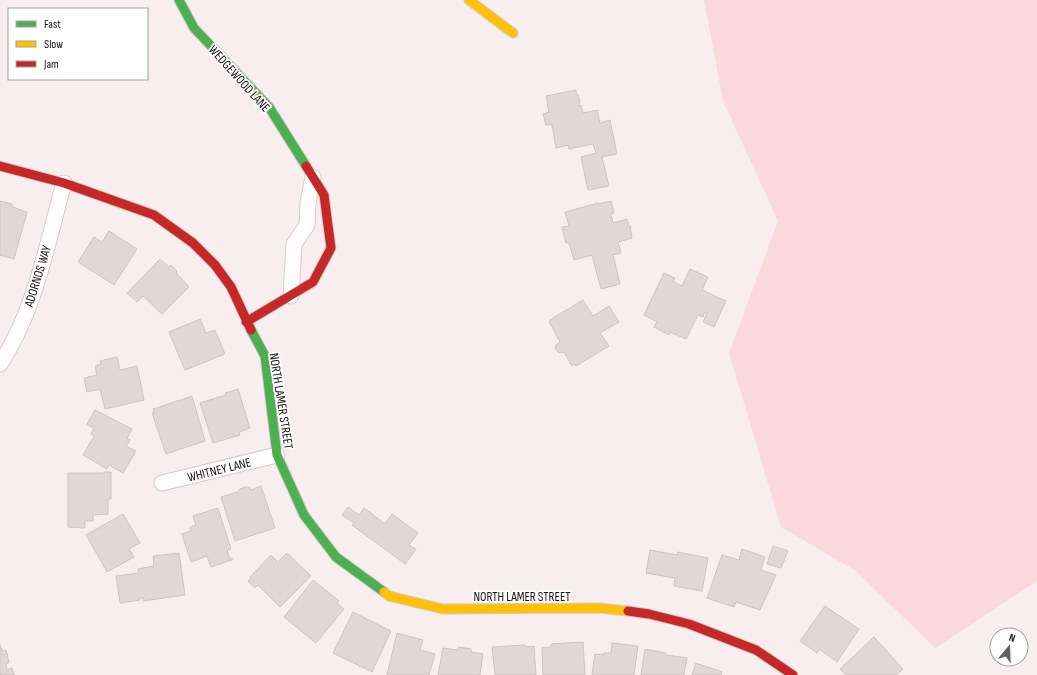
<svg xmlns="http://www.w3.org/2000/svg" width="1037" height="675" viewBox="0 0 1037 675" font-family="'Sofia Sans Condensed',sans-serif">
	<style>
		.green { fill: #fad8dd }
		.building { fill: #e2d6d8; stroke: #cec3c5 }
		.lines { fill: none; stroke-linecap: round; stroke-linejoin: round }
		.street-casing { stroke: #d5cacb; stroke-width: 17 }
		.fast-casing { stroke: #d5cacb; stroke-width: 11 }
		.slow-casing { stroke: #d5cacb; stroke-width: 11 }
		.jam-casing { stroke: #d5cacb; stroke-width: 11 }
		.street { stroke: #fefcfd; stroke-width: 15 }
		.fast { stroke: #4caf50; stroke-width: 9 }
		.slow { stroke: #ffc107; stroke-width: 9 }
		.jam { stroke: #c62828; stroke-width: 9 }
		.labels { text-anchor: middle; stroke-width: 3.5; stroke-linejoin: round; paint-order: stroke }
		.street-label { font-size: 13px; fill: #190d0f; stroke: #fff }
	</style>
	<rect width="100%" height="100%" fill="#f8eef0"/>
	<path class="green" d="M704,0H1037V581L935,648L856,571L781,527L729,353L778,221L723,101Z"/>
	<path class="building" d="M576,90V93L578,95L580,102L579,104V106L581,105L583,113L597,110L600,123L610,120L617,154L602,157L609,186L588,190L581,157L596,153L593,144L569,149L568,145L556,148L552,125H551V124L546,125L543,114L549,112L546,96Z
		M0,201L12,204V207L27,212L14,259L0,255Z
		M611,201L614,213L611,214L613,223L627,219L629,226H630L632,238L618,242L621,253L613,255L620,284L601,289L592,255L574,260L569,243H566L562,227L569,226L565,212L598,203V204Z
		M109,231L137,249L114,285L78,262L94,237L102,242Z
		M160,259L169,267L171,265L177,271L176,273L189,287L162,314L143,296L137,302L127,293Z
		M690,269L708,277L702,290L726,301L714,327L703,322L707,313L705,312L703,317L698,315L686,339L670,332L669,335L654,327L657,322L644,315L664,273L675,278L673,281L682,286Z
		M583,300L593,316L609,306L619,322L600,333L609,346L576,366L575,364L572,366L564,352L559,353L555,348L556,345L560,342L549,321L554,318H553Z
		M200,319L206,333L215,330L225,354L185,370L169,332Z
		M117,357L120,370L137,366L144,400L105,409L100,389L87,392L84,378L97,375L95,366L101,364L100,361Z
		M238,389L250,428L239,432L240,435L213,443L200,403L226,395L225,393Z
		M192,396L205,441L166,454L152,413L154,412L153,409Z
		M95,410L132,429L127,438L130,440L126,446L136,451L123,473L109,465L107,469L83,455L94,436L91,434L94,428L87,424Z
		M104,472H111V499H108V514L93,515V521H85V528L68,527V473H104Z
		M261,486L275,528L235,541L221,497L237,492L240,489L246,487H250L251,490Z
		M348,507L359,515L364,508L385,524L392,514L418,533L409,545L416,549L405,564L352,525L354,523L342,515Z
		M218,508L231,549L227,550L230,559L232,558V560L211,567L207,556L191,562L182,534L191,531L190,527L196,525L193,516Z
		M123,514L140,543L129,549L134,557L107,572L86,535Z
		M773,546L788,551L781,568L767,564Z
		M742,549L765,557L761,570L776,575L760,610L736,602L734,607L707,598L722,555L739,560Z
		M650,550L677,555L678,552L708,558L702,591L674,586L675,578L646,573Z
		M179,553L185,595L143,601V598H140V600L120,603L116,576L139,573L138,569L154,566L153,556Z
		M287,553L311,576L280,607L258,585L255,588L248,581L251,579L250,577L271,555L278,562Z
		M313,580L339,601L337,603L344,609L316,643L284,617Z
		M825,606L859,629L837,662L819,649L817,653L800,641Z
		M353,612L391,631L372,672L333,653Z
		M397,633L423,640L420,650L435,654L429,675H387Z
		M874,637L903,669L896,675H846L840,669Z
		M583,642L585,675H543L542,648L551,647V644Z
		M612,643L638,646L634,675H592L595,654L604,655V653H611Z
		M0,644L2,651L6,650L9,662L6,664L7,670L12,668L14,675H15H0Z
		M525,645V647L534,646L536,675H495L492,647Z
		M458,647L471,649V652L483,654L480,675H438L443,648L458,650Z
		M645,649L666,653V655L687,658L684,675H641Z
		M696,663L722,672L721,675H692Z"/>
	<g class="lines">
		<defs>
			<path id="street" d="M291,296L294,244L307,225L308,203L313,177
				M0,364C35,311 47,244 64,183
				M162,483L277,455"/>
			<path id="fast" d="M179,0L194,28L269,107L306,166
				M251,330L265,356L277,455L304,515L336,557L384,592"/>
			<path id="slow" d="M469,0L513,33
				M384,592L389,596L443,609L599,608L628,611"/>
			<path id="jam" d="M0,166L64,183L154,215L193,243L215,265L231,287L251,330
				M246,322L313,282L331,248L324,195L306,166
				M628,611L649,614L689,624L756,650L793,675"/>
		</defs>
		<use href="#street" class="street-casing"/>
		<use href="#fast" class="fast-casing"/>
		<use href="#slow" class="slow-casing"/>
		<use href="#jam" class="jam-casing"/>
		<use href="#street" class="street"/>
		<use href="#fast" class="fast"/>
		<use href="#slow" class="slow"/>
		<use href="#jam" class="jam"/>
	</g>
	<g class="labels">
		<g class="street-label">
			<text transform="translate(240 78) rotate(48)" y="5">WEDGEWOOD LANE</text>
			<text transform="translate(37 276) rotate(-73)" y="5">ADORNOS WAY</text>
			<text transform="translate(282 401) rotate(81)" y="5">NORTH LAMER STREET</text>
			<text transform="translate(219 469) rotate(-14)" y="5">WHITNEY LANE</text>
			<text x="522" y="601">NORTH LAMER STREET</text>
		</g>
	</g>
	<rect x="8" y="8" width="140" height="72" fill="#ffffff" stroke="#a39e9f"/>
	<rect x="16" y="21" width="20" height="6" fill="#4caf50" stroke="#a39e9f"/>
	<text x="44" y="28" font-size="12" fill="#190d0f">Fast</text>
	<rect x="16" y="41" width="20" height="6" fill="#ffc107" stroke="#a39e9f"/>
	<text x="44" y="48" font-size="12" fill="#190d0f">Slow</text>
	<rect x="16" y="61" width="20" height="6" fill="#c62828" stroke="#a39e9f"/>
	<text x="44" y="68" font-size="12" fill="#190d0f">Jam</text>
	<g transform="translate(1009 647) rotate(19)"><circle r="19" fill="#ffffff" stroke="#a39e9f"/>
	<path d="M0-3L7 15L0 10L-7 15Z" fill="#675c5e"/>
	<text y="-6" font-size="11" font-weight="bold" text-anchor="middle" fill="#190d0f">N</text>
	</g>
</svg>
